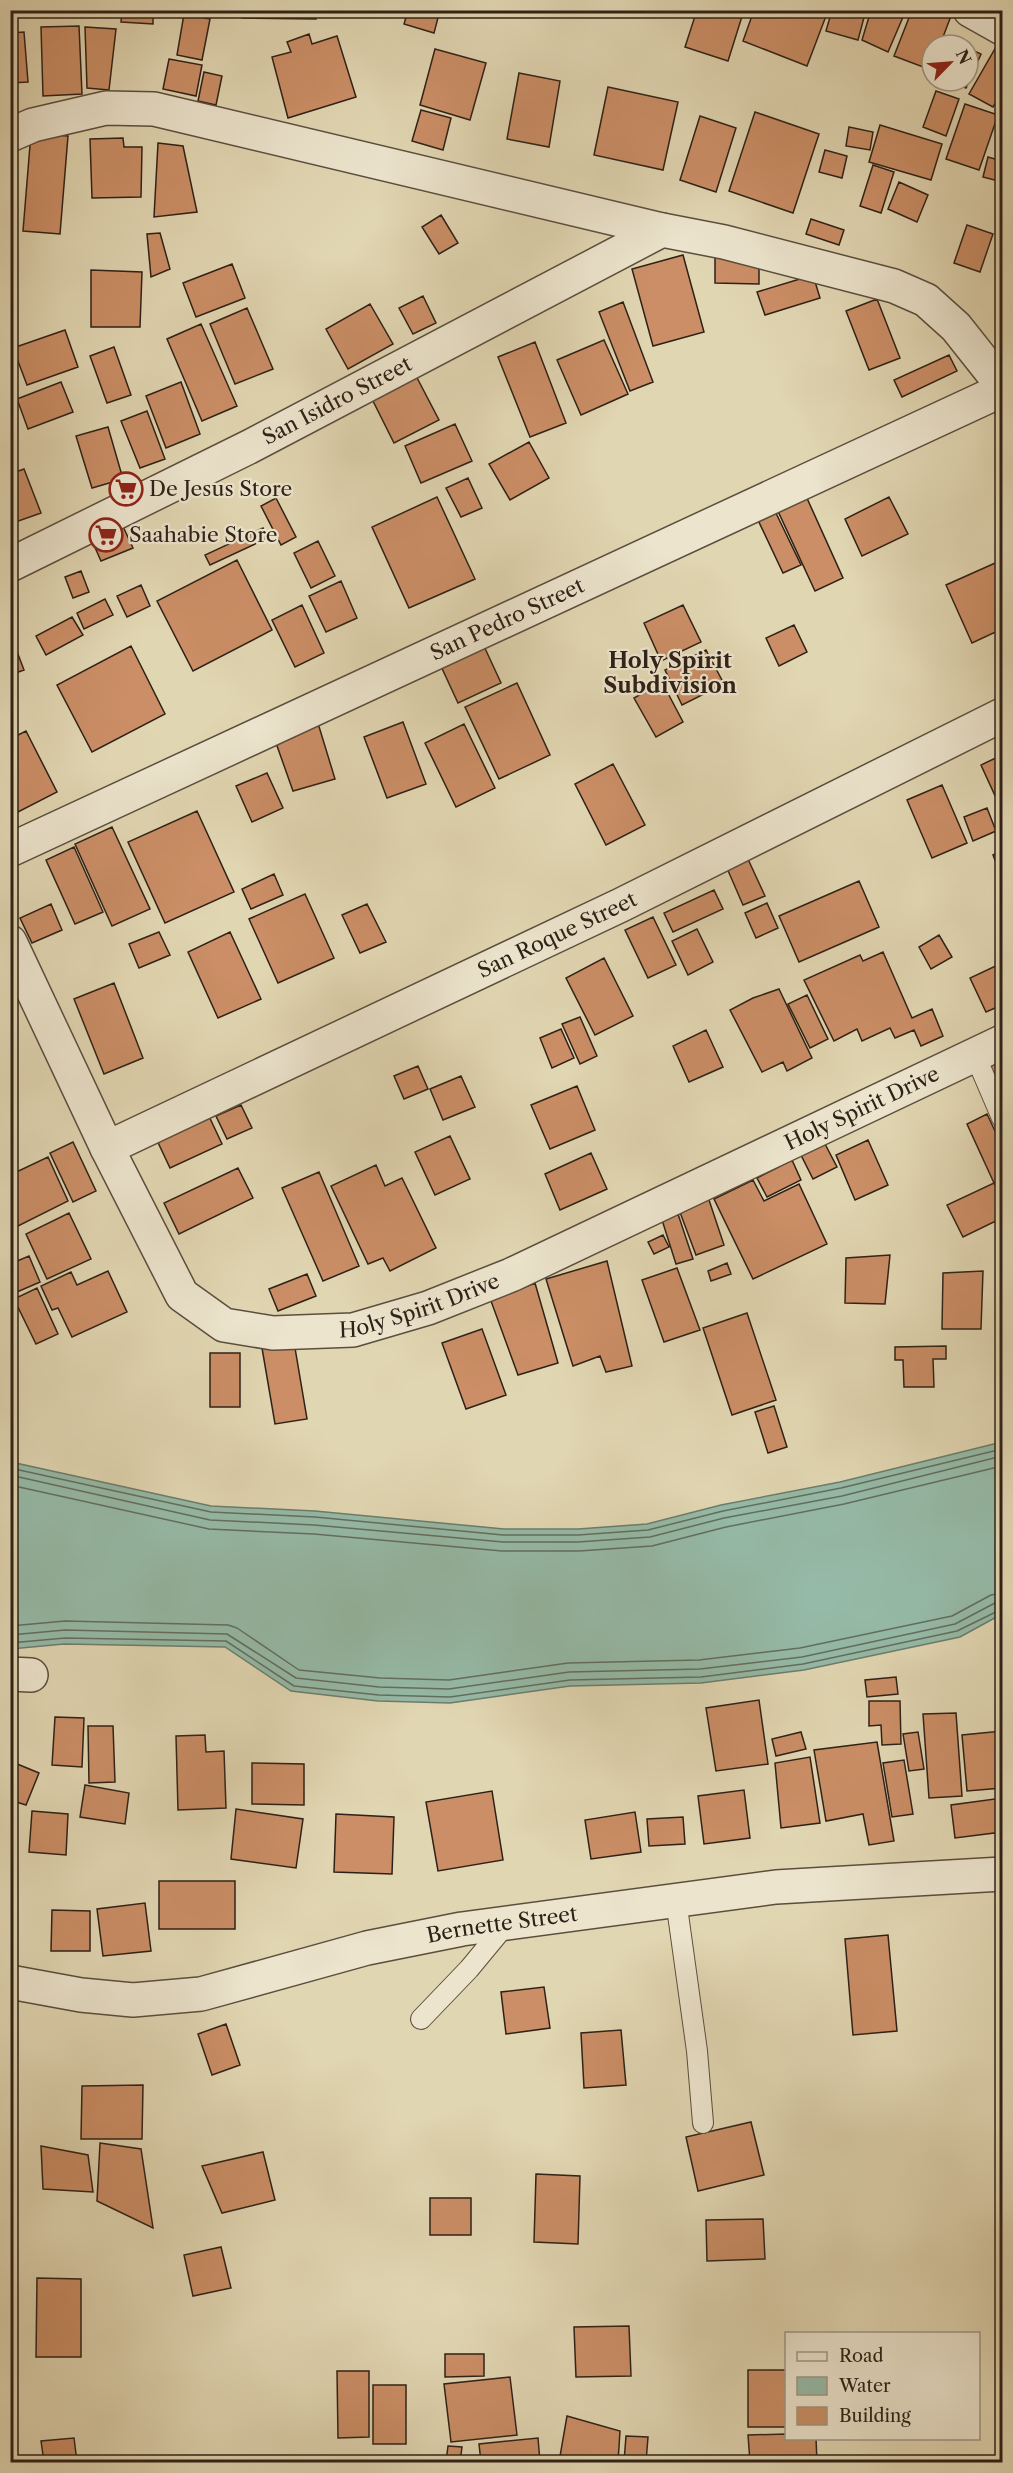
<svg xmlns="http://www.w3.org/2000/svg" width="1013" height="2473" viewBox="0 0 1013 2473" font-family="'Libre Caslon Text',serif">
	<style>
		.water { fill: #95baa7; stroke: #6c7d6d; stroke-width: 1.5 }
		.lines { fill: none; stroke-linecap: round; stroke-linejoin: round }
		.shore { stroke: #626e5f; stroke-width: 1.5 }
		.building { fill: #cb8e66; stroke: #2e2117; stroke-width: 1.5 }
		.service-casing { stroke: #5b4e3e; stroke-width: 22 }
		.minor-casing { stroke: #5b4e3e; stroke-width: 36 }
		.service { stroke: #ece4cd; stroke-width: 20 }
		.minor { stroke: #ece4cd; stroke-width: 33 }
		.labels { text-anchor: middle; stroke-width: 4.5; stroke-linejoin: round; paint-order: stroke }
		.street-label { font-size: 21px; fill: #2e2117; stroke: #ece4cd }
		.poi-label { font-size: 21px; fill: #2e2117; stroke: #ece4cd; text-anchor: start }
		.neighbourhood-label { font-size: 22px; font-weight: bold; fill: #2e2117; stroke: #ece4cd }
	</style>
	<rect width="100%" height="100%" fill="#e1d6b2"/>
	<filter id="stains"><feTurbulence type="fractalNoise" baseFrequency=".00333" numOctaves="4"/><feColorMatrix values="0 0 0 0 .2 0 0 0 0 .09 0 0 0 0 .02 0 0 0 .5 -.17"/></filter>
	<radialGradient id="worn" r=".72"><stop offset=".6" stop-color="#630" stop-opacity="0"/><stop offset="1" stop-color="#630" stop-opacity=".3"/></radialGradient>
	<path class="water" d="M1002,1442V1614L960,1637L804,1670L701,1683L570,1686L450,1703L378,1701L291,1691L225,1647L64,1644L11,1649V1462L211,1506L315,1511L504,1529H578L647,1524L721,1505L840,1482Z"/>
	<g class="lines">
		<path class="shore" d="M10,1468L211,1512L315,1517L503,1535H578L648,1530L723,1511L841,1488L1002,1449
			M10,1475L210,1520L314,1525L503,1542H578L650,1537L724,1518L842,1496L1002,1456
			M10,1485L209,1529L314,1534L502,1551H579L652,1546L726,1527L844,1504L1002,1466
			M10,1626L65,1621L228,1625L237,1628L299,1670L380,1678L449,1680L568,1663L699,1660L800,1648L952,1616L991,1595L1002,1593
			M10,1635L65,1630L227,1634L296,1678L379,1687L449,1689L569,1672L700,1669L802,1657L955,1624L995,1603L1002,1602
			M10,1643L65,1638L226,1641L294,1686L379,1695L450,1697L570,1680L701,1677L803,1664L957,1631L1002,1609"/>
	</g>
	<path class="building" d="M65,10H117V15Z
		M122,10H153V24L121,22Z
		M242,10H316V19L242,18Z
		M383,10H404L403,15Z
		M408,10H440L434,33L404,24Z
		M697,10H744L728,61L685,47Z
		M754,10H811L826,16L807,66L743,41Z
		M832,10H866L858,40L826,31Z
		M871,10H906L888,52L862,40Z
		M912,10H937L951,16L940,45H932L931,70L894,56Z
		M184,14L210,19L202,60L177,55Z
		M79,26L82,94L43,96L41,27Z
		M85,27L116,29L109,90L87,88Z
		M24,32L28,82L10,83V33Z
		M309,34L312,44L337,36L356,97L288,118L272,57L291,52L287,42Z
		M996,47L1002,50V91L993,107L969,94Z
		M968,48L981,54L966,88L949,81H968Z
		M435,49L486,63L470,120L420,105Z
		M169,59L202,65L196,96L163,89Z
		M204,72L222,76L216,105L198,101Z
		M519,73L560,81L549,147L507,139Z
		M608,87L678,102L663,170L594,155Z
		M936,91L959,99L946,136L923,127Z
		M965,104L998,115L979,170L946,159Z
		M421,110L451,118L443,150L412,141Z
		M755,112L819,134L793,213L729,191Z
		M700,116L736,128L716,192L680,180Z
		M880,125L942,144L931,180L869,162Z
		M849,127L873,132L870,150L846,146Z
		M31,133L68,136L60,234L23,231Z
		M123,138L124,147H142L141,197L92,198L90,139Z
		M158,143L183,146L197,212L154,217Z
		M825,150L847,156L842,178L819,172Z
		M988,157L1002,161V182L983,177Z
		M873,165L894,172L881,213L860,206Z
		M899,182L928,195L917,222L888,209Z
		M10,215L15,230L10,231Z
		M441,215L458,243L439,254L422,227Z
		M811,219L844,230L839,245L806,234Z
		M967,225L993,234L980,272L954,263Z
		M160,233L170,269L151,277L147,234Z
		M683,255L704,332L653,346L632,269Z
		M715,257L759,258V284L715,283Z
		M232,264L245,298L196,317L183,283Z
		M91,270L142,272L140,327H91Z
		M813,275L820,298L765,315L757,292Z
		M423,296L436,323L413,334L399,308Z
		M877,299L900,358L869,370L846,311Z
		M623,302L653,382L630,391L599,312Z
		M370,304L393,344L348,369L326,329Z
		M247,308L273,369L235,384L210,324Z
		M201,324L237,406L202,421L167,339Z
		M65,330L78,367L27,385L13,348Z
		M604,340L628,394L581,415L557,360Z
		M535,342L566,423L530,437L498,357Z
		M114,347L131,395L107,403L90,356Z
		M949,355L957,371L902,397L894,380Z
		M414,372L439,420L394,443L370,395Z
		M61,382L73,412L28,429L17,399Z
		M181,382L200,434L166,448L146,396Z
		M147,411L165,459L140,468L121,421Z
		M455,424L472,461L421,483L405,446Z
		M108,427L123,479L92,488L76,436Z
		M529,442L549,478L510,500L489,464Z
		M24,469L41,513L10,524V474Z
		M468,478L482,508L461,517L446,488Z
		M806,496L843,578L815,591L777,509Z
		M437,497L475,579L409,608L372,527Z
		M889,497L908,534L862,556L845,519Z
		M276,498L296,537L281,545L261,506Z
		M774,509L801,565L783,573L757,518Z
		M120,520L133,548L101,561L89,534Z
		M263,528L268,538L210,565L205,555Z
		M318,541L335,576L311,588L294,553Z
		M237,560L272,630L193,671L157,601Z
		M1002,560V629L972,643L946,585Z
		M81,571L89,592L73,598L65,577Z
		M341,581L357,618L326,632L309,596Z
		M141,585L150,606L127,617L117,596Z
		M105,599L113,615L84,629L77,613Z
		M302,605L324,653L295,667L272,620Z
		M683,605L701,642L661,661L644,623Z
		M72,617L83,635L46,655L36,636Z
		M794,625L807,652L779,666L766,638Z
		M13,641L24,670L10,675V642Z
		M483,644L501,683L458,703L440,664Z
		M131,646L165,714L92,752L57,685Z
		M706,650L724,684L682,705L665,670Z
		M662,682L683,722L656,737L634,698Z
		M517,683L550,755L499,779L465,707Z
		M317,720L335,779L293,791L276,743Z
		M403,722L426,784L387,798L364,737Z
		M464,724L495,788L456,807L425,743Z
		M26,731L57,792L18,812L10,796V739Z
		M1002,755V811L981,765Z
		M613,764L645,825L606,845L575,784Z
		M267,773L283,808L252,822L236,786Z
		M942,785L967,843L932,858L907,800Z
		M987,808L996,831L973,841L964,817Z
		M197,811L234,892L165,923L128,842Z
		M112,827L150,909L112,926L75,844Z
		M74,847L103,912L75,924L46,860Z
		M1002,851V873H1000L993,855Z
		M747,857L765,896L743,905L726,866Z
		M274,874L283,895L251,909L242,889Z
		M859,881L879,927L799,962L779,916Z
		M714,890L723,909L673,932L664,913Z
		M305,894L334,958L278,983L249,919Z
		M767,903L778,928L756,938L745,913Z
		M51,904L62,930L32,943L20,918Z
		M367,904L386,942L360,953L342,915Z
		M653,917L676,965L648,978L625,930Z
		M697,929L713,962L688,975L672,941Z
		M159,932L170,955L139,968L129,944Z
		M230,932L261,999L218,1018L188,952Z
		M939,935L952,957L931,969L919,947Z
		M883,952L912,1018L932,1009L943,1036L921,1046L914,1030L895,1038L890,1028L862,1041L857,1029L834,1041L804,980L860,955L863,961Z
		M604,958L633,1016L595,1035L566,978Z
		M1002,963V1005L986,1012L970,978Z
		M114,983L143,1058L104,1074L74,999Z
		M779,989L812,1058L787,1071L783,1062L762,1072L730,1010L753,998Z
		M807,995L828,1039L810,1048L788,1004Z
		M580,1017L597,1056L580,1064L562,1024Z
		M561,1029L574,1058L552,1068L540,1038Z
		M706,1030L723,1067L689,1082L673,1046Z
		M1002,1056V1110L981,1066Z
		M418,1066L428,1089L404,1099L394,1076Z
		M461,1076L475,1107L443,1120L430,1089Z
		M577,1086L595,1130L550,1149L531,1105Z
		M241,1105L252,1128L227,1139L216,1116Z
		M207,1112L222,1144L170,1168L155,1136Z
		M987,1114L1002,1146V1179L994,1183L967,1124Z
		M450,1136L470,1179L435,1195L415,1152Z
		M868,1140L888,1185L855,1200L836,1155Z
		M73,1142L96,1191L73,1202L50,1153Z
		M825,1144L837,1167L813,1179L801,1155Z
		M591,1153L607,1189L560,1210L545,1174Z
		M48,1157L68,1201L16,1227L10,1217V1175Z
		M792,1160L801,1180L767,1197L757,1178Z
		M376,1165L385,1186L402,1178L436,1248L390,1271L383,1258L368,1264L331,1186Z
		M238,1168L253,1198L179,1234L164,1203Z
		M319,1172L359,1266L323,1281L282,1188Z
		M753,1180L764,1201L799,1184L827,1244L753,1279L714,1199Z
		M994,1183L1002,1200V1218L963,1237L947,1205Z
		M708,1197L724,1245L696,1255L678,1207Z
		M69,1213L91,1259L47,1279L26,1234Z
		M678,1214L693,1259L676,1264L662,1220Z
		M663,1235L669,1247L654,1254L648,1242Z
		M890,1255L885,1304L845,1303L846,1258Z
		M29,1256L40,1282L17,1292L10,1276V1264Z
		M607,1261L632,1366L606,1372L600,1356L573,1366L546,1279Z
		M727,1263L731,1274L711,1281L708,1271Z
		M677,1268L700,1330L664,1342L642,1280Z
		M108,1271L127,1312L72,1337L58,1308L52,1310L41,1286L71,1272L77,1285Z
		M983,1271L981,1329H942L943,1273Z
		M307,1274L316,1296L278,1311L269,1289Z
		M535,1283L558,1363L518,1375L491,1301Z
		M37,1288L58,1334L36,1344L14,1299Z
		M747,1313L776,1400L732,1415L703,1328Z
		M482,1329L506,1395L466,1409L442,1343Z
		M294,1342L307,1419L275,1424L262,1348Z
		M946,1346V1359H933L934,1387H904L903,1360H895V1347Z
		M10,1347L17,1348L14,1370H10Z
		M210,1353H240V1407H210Z
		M774,1406L787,1447L768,1453L755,1412Z
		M896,1677L898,1694L867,1697L865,1680Z
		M759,1700L768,1764L716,1771L706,1708Z
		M869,1701H900L901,1744L882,1745L881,1725L869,1726Z
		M956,1713L962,1796L929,1798L923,1714Z
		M55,1717L84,1718L82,1767L52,1765Z
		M88,1726H113L115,1782L89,1783Z
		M1002,1731V1788L967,1791L962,1735Z
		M801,1732L806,1749L776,1756L772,1739Z
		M918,1732L924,1769L909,1771L903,1734Z
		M205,1735L206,1752L224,1751L226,1808L178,1810L176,1736Z
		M877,1742L894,1841L869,1845L863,1814L826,1821L814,1750Z
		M810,1757L820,1823L781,1828L775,1763Z
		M904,1760L913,1814L892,1817L883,1763Z
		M10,1761L39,1773L26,1805L10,1800Z
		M252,1763L304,1764V1805L252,1804Z
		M85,1785L129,1793L125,1824L80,1817Z
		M744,1790L750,1838L704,1844L698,1796Z
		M492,1791L503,1860L438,1871L426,1802Z
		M1002,1798V1832L955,1838L951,1805Z
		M236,1809L303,1819L296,1868L231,1859Z
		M32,1811L68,1814L66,1855L29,1852Z
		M635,1812L641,1852L591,1859L585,1820Z
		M336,1814L394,1817L392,1874L334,1872Z
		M683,1817L685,1844L649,1846L647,1819Z
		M159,1881H235V1929H159Z
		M145,1903L151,1951L103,1956L97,1909Z
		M52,1910L90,1911V1951H51Z
		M888,1935L897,2031L853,2035L845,1939Z
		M544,1987L550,2028L506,2034L501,1992Z
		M226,2024L240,2065L212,2075L198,2034Z
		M621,2030L626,2085L584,2088L581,2033Z
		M143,2085L142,2139H81L82,2086Z
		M751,2122L764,2175L698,2191L686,2137Z
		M100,2143L141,2149L153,2228L97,2201Z
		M41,2146L88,2155L93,2192L43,2189Z
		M263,2152L275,2200L222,2213L202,2166Z
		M536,2174L580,2176L578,2244L534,2242Z
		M430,2198H471V2235H430Z
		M763,2219L765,2259L707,2261L706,2220Z
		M221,2247L231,2288L193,2296L184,2255Z
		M37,2278L81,2279V2357H36Z
		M629,2326L631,2376L576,2377L574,2327Z
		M445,2354H484V2376L445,2377Z
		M748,2370H786V2427H748Z
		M337,2371H369V2437L338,2438Z
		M510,2377L517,2435L451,2442L444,2384Z
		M373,2385H406V2444H373Z
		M567,2416L620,2431L618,2462H559Z
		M10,2417L14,2440L10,2441Z
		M786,2434V2438H816L817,2462H750L748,2435Z
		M626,2436L648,2437L646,2462H624Z
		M74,2438L77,2462H44L41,2441Z
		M538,2438L540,2462H481L479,2444Z
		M448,2446L462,2447L460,2462H446Z"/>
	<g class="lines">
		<defs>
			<path id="service" d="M975,1055L1002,1118
				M676,1900L697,2051L703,2123
				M421,2019L469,1969L507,1923"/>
			<g id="minor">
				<path d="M970,10L1002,28"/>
				<path d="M10,135L33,125L106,108L154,109L662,230L724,242L894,286L926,300L956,327L1002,385"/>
				<path id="s1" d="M10,565L249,447L662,230"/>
				<path id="s2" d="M10,850L1002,390"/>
				<path id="s3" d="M10,942L107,1148L182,1295L224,1325L273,1333L353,1330L428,1308L511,1275L1002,1042"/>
				<path id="s4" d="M107,1148L621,905L1002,715"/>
				<path d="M10,1674L31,1675"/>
				<path id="s5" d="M10,1982L81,1995L133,2000L201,1994L367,1948L462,1929L776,1887L1002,1874"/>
			</g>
		</defs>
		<use href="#service" class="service-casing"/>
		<use href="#minor" class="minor-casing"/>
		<use href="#service" class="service"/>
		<use href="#minor" class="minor"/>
	</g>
	<defs>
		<symbol id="supermarket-ring" viewBox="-11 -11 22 22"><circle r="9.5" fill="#ece4cd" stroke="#8f2418" stroke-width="1.5"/><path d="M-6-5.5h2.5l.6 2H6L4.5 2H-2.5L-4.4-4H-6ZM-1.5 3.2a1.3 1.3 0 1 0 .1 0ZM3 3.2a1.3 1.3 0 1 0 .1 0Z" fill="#8f2418"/></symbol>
	</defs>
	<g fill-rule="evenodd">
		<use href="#supermarket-ring" x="107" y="470" width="38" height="38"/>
		<use href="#supermarket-ring" x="87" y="516" width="38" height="38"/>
	</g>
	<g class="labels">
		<g class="street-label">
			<text dy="7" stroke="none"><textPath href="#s1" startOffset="366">San Isidro Street</textPath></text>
			<text dy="7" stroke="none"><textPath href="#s2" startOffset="548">San Pedro Street</textPath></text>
			<text dy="7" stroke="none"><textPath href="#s4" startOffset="498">San Roque Street</textPath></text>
			<text dy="7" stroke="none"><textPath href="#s3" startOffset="1130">Holy Spirit Drive</textPath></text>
			<text dy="7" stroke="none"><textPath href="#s3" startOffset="644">Holy Spirit Drive</textPath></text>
			<text dy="7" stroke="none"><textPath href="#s5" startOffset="502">Bernette Street</textPath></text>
		</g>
		<g class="poi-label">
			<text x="149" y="496">De Jesus Store</text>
			<text x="129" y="542">Saahabie Store</text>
		</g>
		<g class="neighbourhood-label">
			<text x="670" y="668">Holy Spirit<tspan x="670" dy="25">Subdivision</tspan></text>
		</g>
	</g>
	<rect width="1013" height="2473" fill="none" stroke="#e1d6b2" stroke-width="36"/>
	<rect x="12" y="12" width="989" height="2449" fill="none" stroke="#2e2117" stroke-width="3"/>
	<rect x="18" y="18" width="977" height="2437" fill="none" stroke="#2e2117" stroke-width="1.5"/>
	<rect x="785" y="2332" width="195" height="108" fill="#ece4cd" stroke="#a09684" stroke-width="1.5"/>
	<rect x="797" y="2352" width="30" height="9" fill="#ece4cd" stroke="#a09684" stroke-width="1.5"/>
	<text x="839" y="2362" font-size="18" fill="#2e2117">Road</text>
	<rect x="797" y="2377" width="30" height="18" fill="#95baa7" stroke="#a09684" stroke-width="1.5"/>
	<text x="839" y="2392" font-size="18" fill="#2e2117">Water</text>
	<rect x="797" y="2407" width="30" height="18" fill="#cb8e66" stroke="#a09684" stroke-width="1.5"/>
	<text x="839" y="2422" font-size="18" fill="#2e2117">Building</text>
	<g transform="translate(950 63) rotate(65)"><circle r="28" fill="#ece4cd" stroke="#a09684" stroke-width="1.5"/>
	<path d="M0-4.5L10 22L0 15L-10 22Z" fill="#8f2418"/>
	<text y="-9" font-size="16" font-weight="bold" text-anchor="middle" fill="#2e2117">N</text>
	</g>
	<rect width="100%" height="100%" filter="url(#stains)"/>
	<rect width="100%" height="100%" fill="url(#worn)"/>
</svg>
